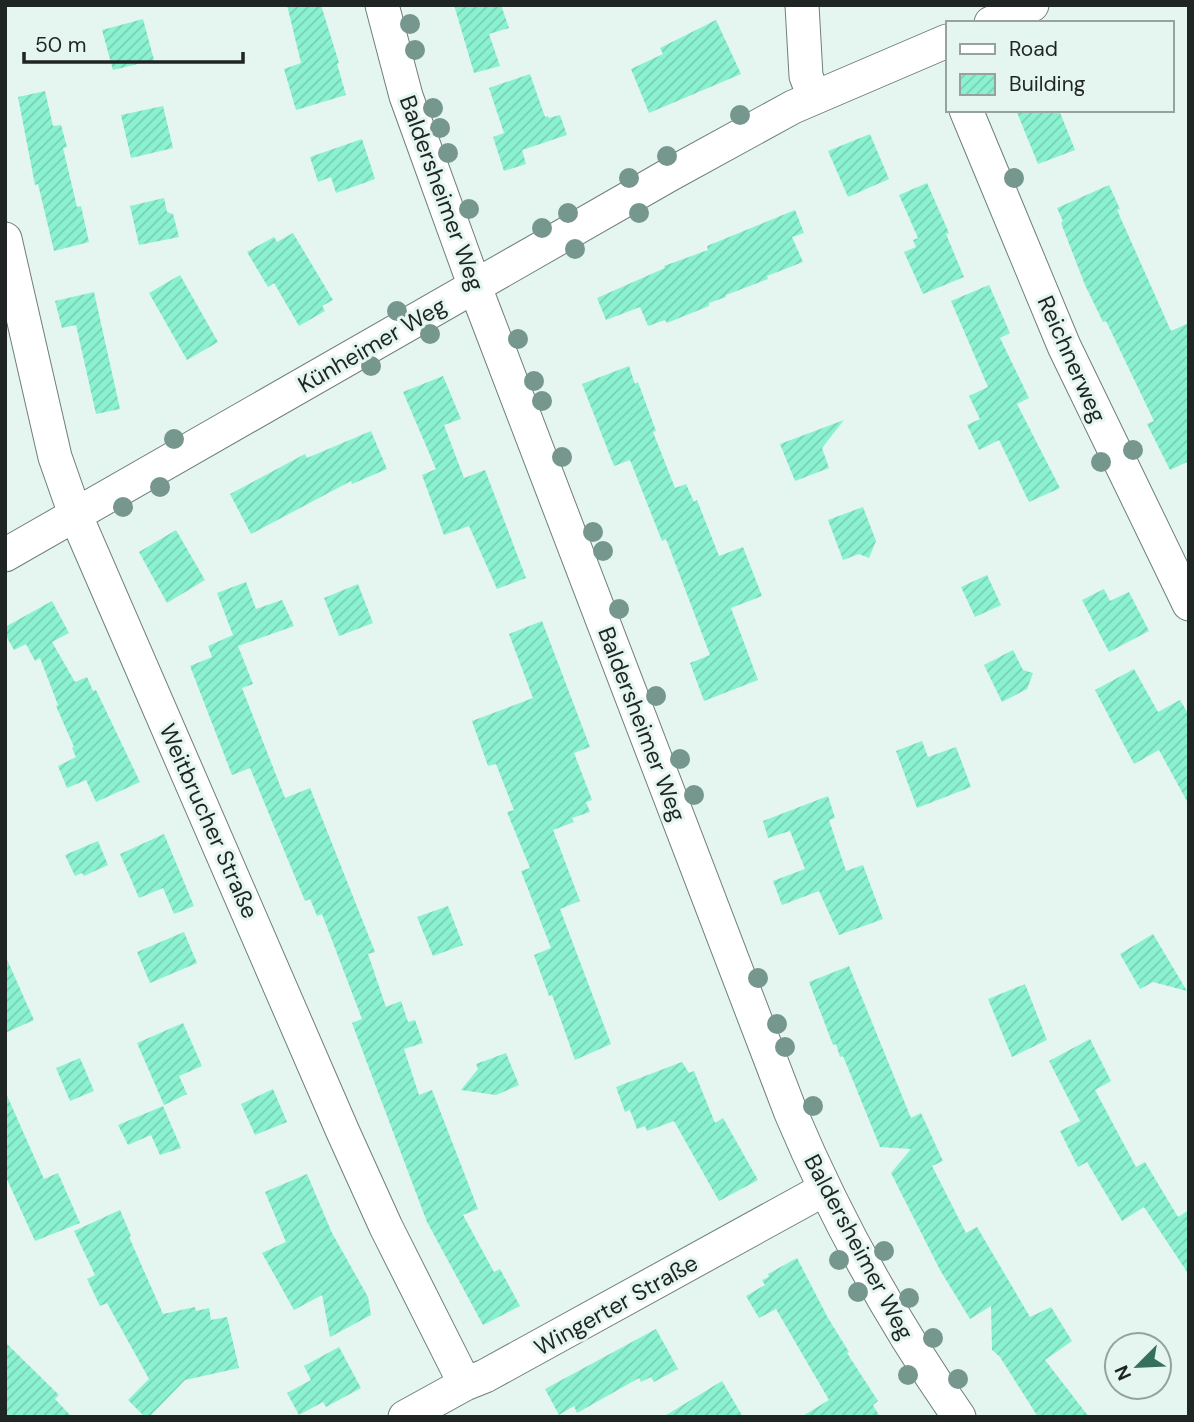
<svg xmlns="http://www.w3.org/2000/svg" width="1194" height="1422" viewBox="0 0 1194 1422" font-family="'DM Sans',sans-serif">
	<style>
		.building { fill: url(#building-hatch) }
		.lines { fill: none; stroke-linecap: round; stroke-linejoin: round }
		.street-casing { stroke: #6f7f79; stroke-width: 35 }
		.street { stroke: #fff; stroke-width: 33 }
		.tree { fill: #76978d }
		.labels { text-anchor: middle; stroke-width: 6; stroke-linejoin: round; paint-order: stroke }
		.street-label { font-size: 23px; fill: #1f2523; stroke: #e4f6ef }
	</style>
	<defs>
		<pattern id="building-hatch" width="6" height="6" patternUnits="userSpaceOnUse" patternTransform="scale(1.75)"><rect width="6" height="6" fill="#8bf2d1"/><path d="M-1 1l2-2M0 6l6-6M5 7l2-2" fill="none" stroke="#78cfb3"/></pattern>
	</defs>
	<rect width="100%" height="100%" fill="#e4f6ef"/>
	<path class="building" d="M287,5H321L339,63L337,64L346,95L296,110L284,69L301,63Z
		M454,5H501L509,28L489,34L500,66L474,73Z
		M143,19L154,60L113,70L102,30Z
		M716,20L741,74L649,113L631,69L663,54L660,48Z
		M530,74L545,117L548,116L549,118L560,115L567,135L522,150L526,164L504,171L493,137L504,133L489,88Z
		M45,91L53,126L61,125L67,147L63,148L77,207L81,206L89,242L54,251L38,184L35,185L18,97Z
		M163,106L173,148L131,158L121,115Z
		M1016,110H1059L1075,150L1038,164Z
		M870,134L889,179L848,197L828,151Z
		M362,139L375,179L336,193L331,177L318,182L310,157Z
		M927,183L949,233L946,234L964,277L923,294L904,252L916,247L913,240L918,238L899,195Z
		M1109,185L1120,209L1117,210L1171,331L1189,323V461L1170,470L1147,424L1154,421L1106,321L1103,322L1085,285L1061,223L1063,221L1057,208Z
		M164,198L167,212L173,214L179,237L139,245L130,206Z
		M795,210L804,233L792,237L803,262L767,276L768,279L726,295V297L709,303V306L667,323L665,320L648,326L640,307L606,320L597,298L665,268L664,266L708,250L707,246Z
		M293,233L333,300L322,306L325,311L299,326L274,283L268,287L247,252L274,237L277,242Z
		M180,275L218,342L187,360L149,293Z
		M989,285L1010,333L1000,338L1029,398L1017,404L1060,488L1029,502L999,440L979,450L967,425L980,419L969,396L988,387L951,301Z
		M94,292L120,409L96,414L76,325L62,328L55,301Z
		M629,366L635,384L638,382L656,431L653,432L675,488L686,484L694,502L697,500L719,556L743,547L762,596L731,608L758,680L704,701L690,663L710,655L666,539L662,541L630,460L614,466L582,384Z
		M443,376L461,419L444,425L464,478L485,470L526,578L497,589L469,526L444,535L422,475L436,469L403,392Z
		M844,420L822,448L829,468L795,481L780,444Z
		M371,431L387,469L352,484L351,481L251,534L230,494L305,454L307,458Z
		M863,507L876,541L869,558L859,554L843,560L828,520Z
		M176,530L205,580L167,603L139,552Z
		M987,575L1001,605L975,617L961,587Z
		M246,582L256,609L282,600L294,626L238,646L253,684L242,688L285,798L310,788L375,952L368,954L386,1007L401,1001L408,1022L415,1020L423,1043L404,1049L419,1095L432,1090L478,1209L463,1215L494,1272L500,1269L520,1306L483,1325L427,1222L352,1023L362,1019L322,914L317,916L310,899L305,901L250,768L232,775L190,666L212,657L208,646L233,635L217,593Z
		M358,584L373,623L339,636L324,598Z
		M1104,589L1110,601L1129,592L1149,631L1109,652L1082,600Z
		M52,601L69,633L52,642L75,682L87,677L93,691L96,690L140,782L96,802L86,780L67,788L58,766L76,757L72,748L74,747L56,706L58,705L40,658L35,661L26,644L14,650L5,634V627Z
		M542,621L590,747L574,753L592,800L586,802L590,812L572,818L574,822L553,830L580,901L560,909L611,1044L575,1060L552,995L549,996L534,955L551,948L521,871L530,868L507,812L514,810L496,764L488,766L472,721L533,698L509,634Z
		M1013,650L1023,670L1033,673L1027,689L1002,702L984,665Z
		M1134,669L1158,712L1180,700L1189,715V805L1159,750L1134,764L1095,690Z
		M922,741L928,757L956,747L971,787L917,808L896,751Z
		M828,796L835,818L829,820L846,871L863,865L883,919L839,935L819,891L782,905L773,881L805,869L790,831L768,838L763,821Z
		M164,834L194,906L174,914L163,888L139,898L120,854Z
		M98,841L108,865L84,876L82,873L75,876L65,855Z
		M448,906L463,945L433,956L417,917Z
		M184,932L197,963L150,983L137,952Z
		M1153,934L1187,991L1153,982L1140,989L1120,954Z
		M5,955L34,1020L5,1033Z
		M849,966L911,1118L921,1113L943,1161L932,1166L966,1233L977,1227L1030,1317L1051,1307L1072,1341L1045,1360L1089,1417H1038L1000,1357L992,1350L991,1306L970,1319L940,1270L891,1173L911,1149L880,1147L843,1056L840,1057L836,1044L833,1045L809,982Z
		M1025,984L1047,1040L1012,1057L988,999Z
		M183,1023L202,1066L179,1076L187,1094L164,1105L137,1043Z
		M1090,1039L1111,1081L1095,1090L1136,1167L1145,1162L1178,1217L1189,1210V1275L1144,1207L1122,1221L1087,1162L1078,1167L1060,1131L1080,1121L1049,1061Z
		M506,1053L519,1085L496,1095L461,1090L478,1069L476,1064Z
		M80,1058L94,1091L70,1101L56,1068Z
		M682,1062L689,1073L694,1071L715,1123L723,1118L758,1180L719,1201L674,1121L647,1131L645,1126L637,1129L630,1110L625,1112L616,1087Z
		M273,1089L287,1122L255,1135L241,1104Z
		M5,1091L44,1179L58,1173L80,1223L35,1241L5,1175Z
		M163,1106L181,1148L160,1155L151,1135L128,1145L118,1125Z
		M307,1174L332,1233L368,1297L371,1315L330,1337L322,1295L294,1310L262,1253L286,1242L265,1192Z
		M120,1210L131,1236L129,1237L163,1314L195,1307L196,1311L209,1308L211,1320L227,1317L239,1368L185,1380L149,1417H145L128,1400L149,1379L107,1303L100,1306L87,1279L95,1275L74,1231Z
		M797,1258L828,1318L849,1352L847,1353L878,1401L873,1405L880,1417H801L829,1400L776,1309L759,1318L746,1296L765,1285L762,1280L769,1277L768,1274Z
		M656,1329L678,1369L654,1382L651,1377L641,1382L639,1378L577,1413L574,1406L559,1415L545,1389Z
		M5,1342L59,1395L55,1399L72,1417H5Z
		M339,1347L361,1388L326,1407L323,1402L299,1415L287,1393L311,1380L304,1366Z
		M722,1381L743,1417H663Z"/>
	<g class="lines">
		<defs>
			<path id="street" d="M382,5L406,96L475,287L791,1113C836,1220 893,1322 959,1417
				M802,5L806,76L814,97
				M991,23L1032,5
				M966,110L1064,346L1189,604
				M5,239L55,457L75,514L343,1132L386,1227L465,1384
				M5,555L669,175L793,107L947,41
				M405,1417L465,1384L485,1376L825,1189"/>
		</defs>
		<use href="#street" class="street-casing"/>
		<use href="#street" class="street"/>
	</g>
	<g class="tree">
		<circle cx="410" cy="24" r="10"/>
		<circle cx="415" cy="50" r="10"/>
		<circle cx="433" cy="108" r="10"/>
		<circle cx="740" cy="115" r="10"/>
		<circle cx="440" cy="128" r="10"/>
		<circle cx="448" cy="153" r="10"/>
		<circle cx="667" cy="156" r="10"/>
		<circle cx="629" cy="178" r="10"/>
		<circle cx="1014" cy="178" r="10"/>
		<circle cx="469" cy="209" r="10"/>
		<circle cx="568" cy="213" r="10"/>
		<circle cx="639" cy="213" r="10"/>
		<circle cx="542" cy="228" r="10"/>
		<circle cx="575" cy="249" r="10"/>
		<circle cx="397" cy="311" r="10"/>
		<circle cx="430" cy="334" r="10"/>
		<circle cx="518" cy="339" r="10"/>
		<circle cx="371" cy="366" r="10"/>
		<circle cx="534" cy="381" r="10"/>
		<circle cx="542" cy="401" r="10"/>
		<circle cx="174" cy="439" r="10"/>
		<circle cx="1133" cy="450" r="10"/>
		<circle cx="562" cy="457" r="10"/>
		<circle cx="1101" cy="462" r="10"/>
		<circle cx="160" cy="487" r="10"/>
		<circle cx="123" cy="507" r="10"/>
		<circle cx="593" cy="532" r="10"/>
		<circle cx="603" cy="551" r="10"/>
		<circle cx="619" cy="609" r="10"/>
		<circle cx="656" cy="696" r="10"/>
		<circle cx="680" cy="759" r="10"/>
		<circle cx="694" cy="795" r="10"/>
		<circle cx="758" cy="978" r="10"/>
		<circle cx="777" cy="1024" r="10"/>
		<circle cx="785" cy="1047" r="10"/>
		<circle cx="813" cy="1106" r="10"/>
		<circle cx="884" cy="1251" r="10"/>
		<circle cx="839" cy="1260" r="10"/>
		<circle cx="858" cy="1292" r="10"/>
		<circle cx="909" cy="1298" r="10"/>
		<circle cx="933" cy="1338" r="10"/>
		<circle cx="908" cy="1375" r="10"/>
		<circle cx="958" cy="1379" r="10"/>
	</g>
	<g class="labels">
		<g class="street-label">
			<text transform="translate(442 193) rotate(70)" y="8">Baldersheimer Weg</text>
			<text transform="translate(372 345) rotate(-30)" y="8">Künheimer Weg</text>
			<text transform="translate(1072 359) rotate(66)" y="8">Reichnerweg</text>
			<text transform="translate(642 724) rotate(69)" y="8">Baldersheimer Weg</text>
			<text transform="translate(209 821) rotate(66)" y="8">Weitbrucher Straße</text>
			<text transform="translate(859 1247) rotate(62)" y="8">Baldersheimer Weg</text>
			<text transform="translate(616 1305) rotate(-29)" y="8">Wingerter Straße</text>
		</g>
	</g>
	<rect width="1194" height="1422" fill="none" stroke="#1f2523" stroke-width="14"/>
	<rect x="946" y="21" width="228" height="91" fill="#e4f6ef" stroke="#95a29d" stroke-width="2"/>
	<rect x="960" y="44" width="35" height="10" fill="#ffffff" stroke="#95a29d" stroke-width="2"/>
	<text x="1009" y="56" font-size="21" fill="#1f2523">Road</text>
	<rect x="960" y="74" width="35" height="21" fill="url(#building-hatch)" stroke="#95a29d" stroke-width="2"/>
	<text x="1009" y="91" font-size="21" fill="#1f2523">Building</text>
	<g transform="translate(1138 1366) rotate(246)"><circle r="33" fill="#e4f6ef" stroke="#95a29d" stroke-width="2"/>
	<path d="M0-5L12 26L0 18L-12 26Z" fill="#33715e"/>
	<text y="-10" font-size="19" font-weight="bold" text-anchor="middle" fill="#1f2523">N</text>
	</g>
	<path d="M24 52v10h219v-10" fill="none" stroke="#1f2523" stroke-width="3.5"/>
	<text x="35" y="52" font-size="21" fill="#1f2523" stroke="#e4f6ef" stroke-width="5" paint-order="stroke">50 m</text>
</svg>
